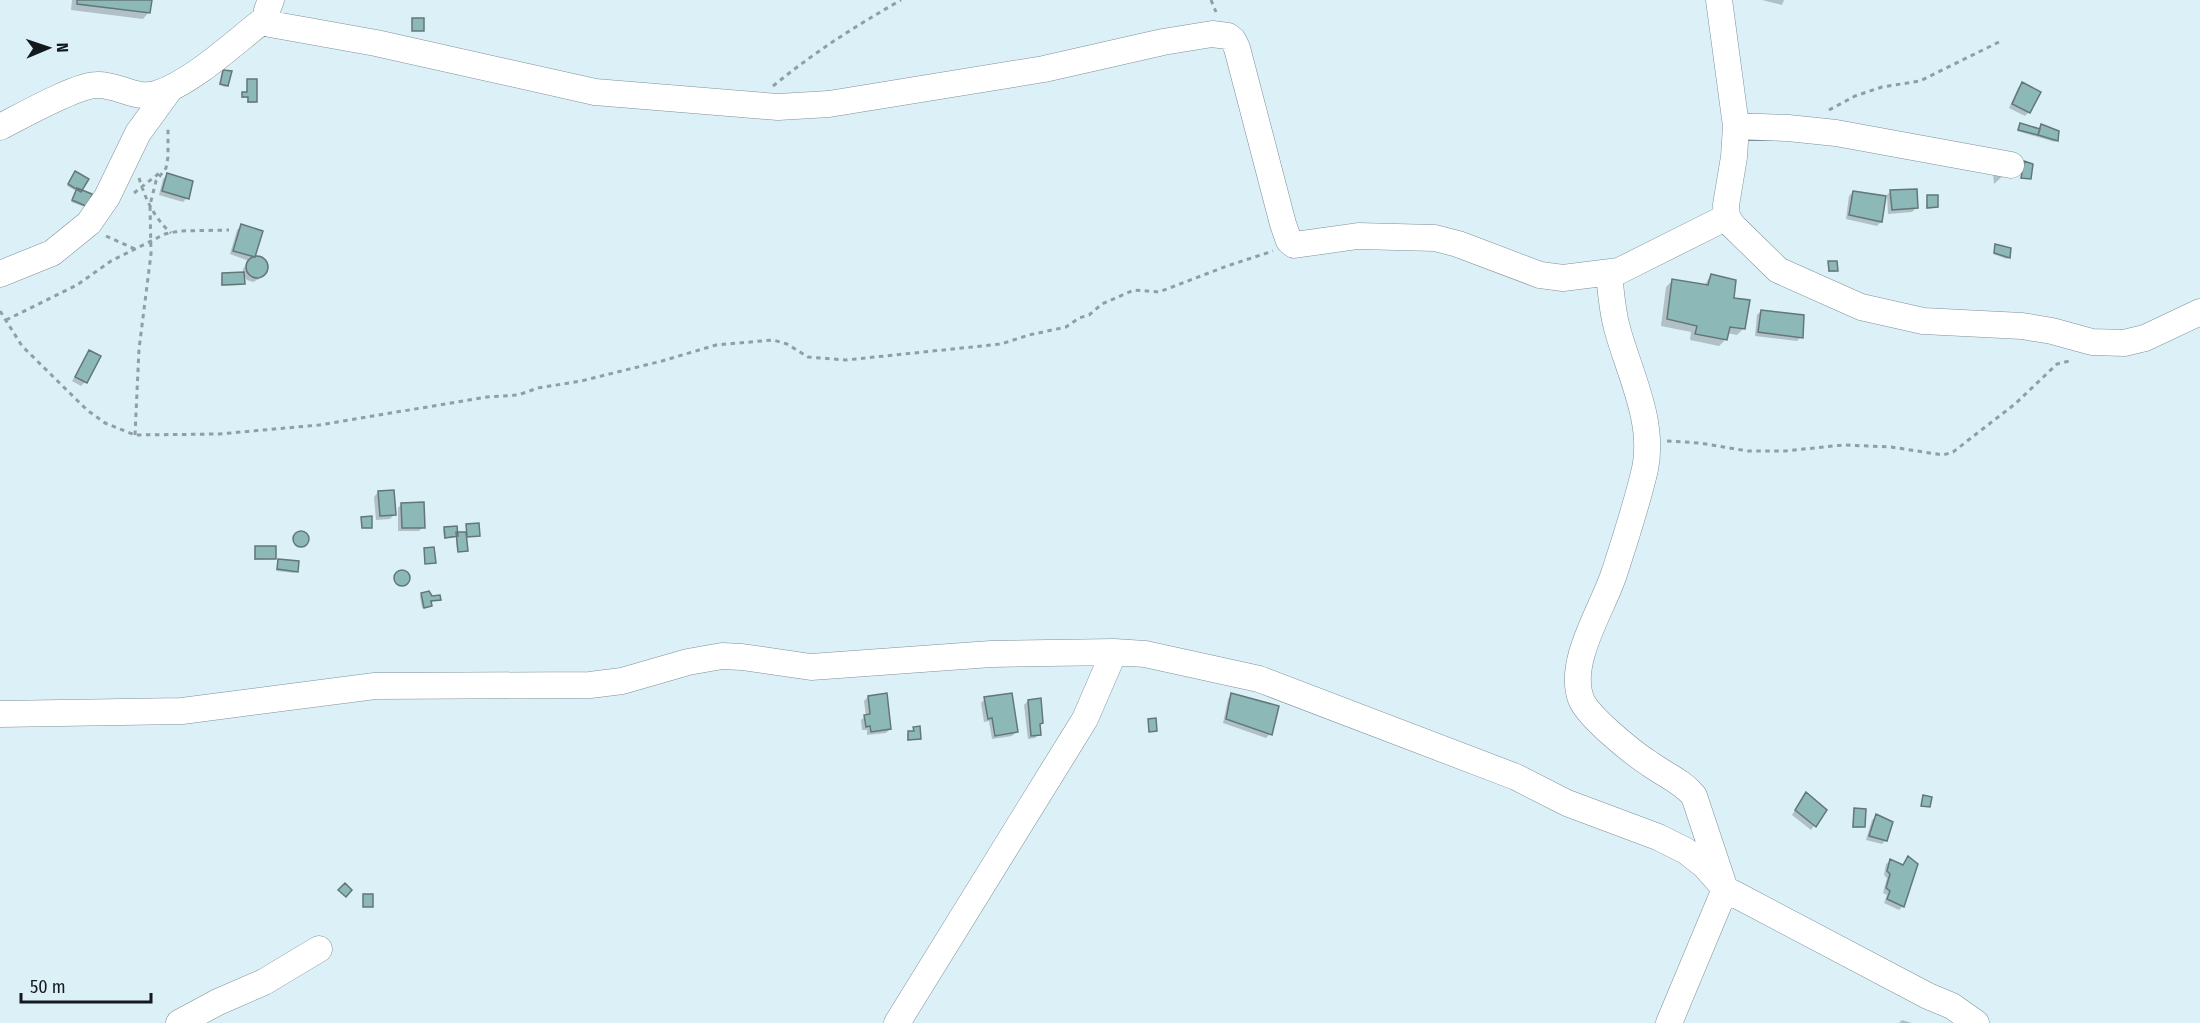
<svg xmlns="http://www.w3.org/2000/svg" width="2200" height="1023" viewBox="0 0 2200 1023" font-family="'Fira Sans Condensed',sans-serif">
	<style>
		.shadow { fill: #0003 }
		.building { fill: #8cb9b8; stroke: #637777; stroke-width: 1.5 }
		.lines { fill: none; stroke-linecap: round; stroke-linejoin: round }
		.minor-casing { stroke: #7e9098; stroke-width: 27 }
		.path { stroke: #909fa5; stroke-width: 3; stroke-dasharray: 4.5 4.5; stroke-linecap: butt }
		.minor { stroke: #fff; stroke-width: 26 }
	</style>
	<rect width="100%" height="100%" fill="#dcf0f8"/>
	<path class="shadow" d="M72,0H151L149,12L143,19L71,10Z
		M1762,0H1784L1782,5Z
		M223,71L227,85L225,87L219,85Z
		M248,81L256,101L254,103H247V98H241L243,94H246Z
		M2022,84L2029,112L2025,116L2009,108L2018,88Z
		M2020,125L2039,130L2040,127L2056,140L2055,142L2017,131Z
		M1993,173L2004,175L1994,184Z
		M74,175L80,191L90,195L85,207L71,202L76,191L67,186Z
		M167,175L187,198L183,202L159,195L163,179Z
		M1891,191L1916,208L1912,212L1888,214L1887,195Z
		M1853,192L1881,222L1877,226L1846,219L1849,196Z
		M1927,196L1937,207L1935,208L1926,209Z
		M241,226L261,232L253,257L264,260L267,269L259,279L253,282L247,280L243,275L242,285L221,286L222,275L243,273V269L249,261L230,254L237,230Z
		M1996,246L2008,257L2007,259L1993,254Z
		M1829,262L1837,271L1835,272H1828Z
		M1711,275L1733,299L1744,328L1737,335L1727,333L1726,339L1719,346L1690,340L1691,332L1661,326L1666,287L1673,280L1704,286Z
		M1761,311L1801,337L1797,341L1755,336L1757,315Z
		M89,352L85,382L81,386L72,381Z
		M378,492L394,515L390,519L376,520L374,497Z
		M402,504L423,527L419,531H398V508Z
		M467,526L479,535L465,538L466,550L457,551L456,537L444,539L443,530L444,529L456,534L466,533Z
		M293 540a7 7 0 1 1 14 0a7 7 0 1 1-14 0Z
		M255,548L274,559L254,560Z
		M278,561L296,571L295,573L276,571Z
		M394 579a7 7 0 1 1 14 0a7 7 0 1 1-14 0Z
		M422,594L431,597L439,599L430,602L429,607L422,608L420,596Z
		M1232,695L1270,734L1266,738L1223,723L1228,699Z
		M868,697L890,729L886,733L867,735V730H862L861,720L866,716L864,701Z
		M985,699L1016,732L1012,736L992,739L989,721L984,722L981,703Z
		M1028,701L1042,723L1039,726V734L1035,738L1028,739L1024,705Z
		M914,728L920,739L907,741V734L913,732Z
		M1802,798L1825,810L1811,830L1792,815Z
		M1854,810L1864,826L1862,828H1852Z
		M1876,816L1886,840L1882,844L1866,840L1872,820Z
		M1908,858L1903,906L1899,910L1884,903L1887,895L1883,893L1887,878L1884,875L1886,864L1890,861L1902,866Z
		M1902,1020L1912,1023H1899Z"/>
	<path class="building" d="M77,0H152L150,13L77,4Z
		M412,18H424V31H412Z
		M223,70L232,71L228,86L220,84Z
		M247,79H257V102H248V97H242V92H247Z
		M2022,82L2041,92L2030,113L2012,104Z
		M2020,123L2040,129L2038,135L2018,130Z
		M2041,124L2059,131L2058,141L2038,135Z
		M2024,161L2033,164L2031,179L2021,178Z
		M75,171L89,179L81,192L68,184Z
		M167,173L193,181L189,199L162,191Z
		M77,188L92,194L88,207L72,200Z
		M1917,189L1918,208L1892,210L1890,190Z
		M1853,191L1886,196L1882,222L1849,215Z
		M1927,195H1938V207L1927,208Z
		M241,224L263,231L255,257L233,251Z
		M1995,244L2011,248L2010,258L1994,253Z
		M246 267a11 11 0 1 1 22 0a11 11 0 1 1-22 0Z
		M1828,261H1837L1838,271H1829Z
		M244,272L245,284L222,285V273Z
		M1711,274L1736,280L1734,298L1750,300L1745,329L1730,327L1727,340L1695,334L1697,326L1667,319L1672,279L1708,285Z
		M1761,310L1804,315L1803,338L1758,332Z
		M89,350L101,356L87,383L75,377Z
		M394,490L396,515L380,516L378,491Z
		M424,502L425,528H402L401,503Z
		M372,516V528H362L361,517Z
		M479,523L480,536L467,537L466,524Z
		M457,526L458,536L445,538L444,527Z
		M293 539a8 8 0 1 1 16 0a8 8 0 1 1-16 0Z
		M456,532H466L468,551L458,552Z
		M255,546H276V559H255Z
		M434,547L436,563L425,564L424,548Z
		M278,559L299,561L298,572L277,569Z
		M394 578a8 8 0 1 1 16 0a8 8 0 1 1-16 0Z
		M429,591L432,596L440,595L441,600L431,601L432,606L424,608L421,593Z
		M887,693L891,729L871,732L870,726L866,727L864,715L870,714L868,696Z
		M1012,693L1018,732L995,736L992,718L988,719L984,697Z
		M1231,693L1279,706L1272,735L1226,719Z
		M1041,698L1043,723L1040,724L1041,735L1031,736L1028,700Z
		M1156,718L1157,731L1149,732L1148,719Z
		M920,726L921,739L908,740V731H914L913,727Z
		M1806,792L1827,810L1816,827L1795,810Z
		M1923,795L1932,797L1930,807L1921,806Z
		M1854,808L1866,809L1865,827H1853Z
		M1876,814L1893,822L1887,841L1869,836Z
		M1908,856L1918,864L1904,907L1887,899L1890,891L1886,888L1890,874L1887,871L1890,859L1903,865Z
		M345,883L352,890L346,897L338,890Z
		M363,894H373V907H363Z"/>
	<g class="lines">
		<defs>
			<path id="minor" d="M271,0C268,9 262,17 270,24L376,43L595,92L778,107L829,104L1044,69L1163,42L1212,34L1228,36L1233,40L1237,48L1283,224L1289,241L1294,245L1358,236L1435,238L1458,244L1540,275L1563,278L1619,271L1727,217
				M1719,0L1736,126L1734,157L1726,205L1727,217L1733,226L1778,270L1861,307L1923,321L2022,326L2052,331L2092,342L2124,343L2145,338L2200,312
				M1736,126L1788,128L1836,133L2011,165
				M0,127C22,116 76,85 97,85C117,84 136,100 156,94C192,83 235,42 266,18
				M0,274L52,253L89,223L107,197L138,133L170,89
				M1609,274C1611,292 1612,310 1617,328C1629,373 1655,421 1645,469C1637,504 1625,540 1614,574C1602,610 1567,662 1581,699C1588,717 1633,753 1650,764C1665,775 1682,781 1694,796L1725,889L1669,1023
				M0,714L182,711L375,686L590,685L622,681L688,662L722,656L742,657L811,667L991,654L1114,652L1145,654L1259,679L1516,777L1567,803L1658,837L1686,851L1705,866L1725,889L1928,996L1952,1006L1976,1023
				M179,1023L218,1002L264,982L319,949
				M897,1023L1085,719L1114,652"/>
		</defs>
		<use href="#minor" class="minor-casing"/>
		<path class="path" d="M1211,0L1216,12
			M773,86C816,51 854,27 901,0
			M1829,110L1855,96L1882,87L1920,81L2001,41
			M139,178C145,198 154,218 171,233
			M134,193L162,171
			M106,236L135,249
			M0,311L22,346L87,410L105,423L135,435L219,434L319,425L487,397L518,395L538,388L581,381L662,361L716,345L773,340L787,344L808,357L846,360L1001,344L1029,335L1066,327L1079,318L1089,315L1102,304L1134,290L1159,292L1227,266L1273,251
			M6,320L77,285L111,261L165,234L179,231L229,230
			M135,435L139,349L151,254L150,205L156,181L166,168L168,157V127
			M1667,441L1700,443L1748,451H1785L1843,445L1891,447L1943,455L1953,452L2015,404L2057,364L2073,360"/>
		<use href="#minor" class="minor"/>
	</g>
	<g transform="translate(48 48) rotate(88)" stroke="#dcf0f8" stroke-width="4.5" paint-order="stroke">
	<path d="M0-4.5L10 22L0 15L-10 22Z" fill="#131a1d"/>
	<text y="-9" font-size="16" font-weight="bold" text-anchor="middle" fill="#131a1d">N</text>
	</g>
	<path d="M21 993v9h130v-9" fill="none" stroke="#131a1d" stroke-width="3"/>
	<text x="30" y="993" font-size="18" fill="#131a1d" stroke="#dcf0f8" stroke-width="4.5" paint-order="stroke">50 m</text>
</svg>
